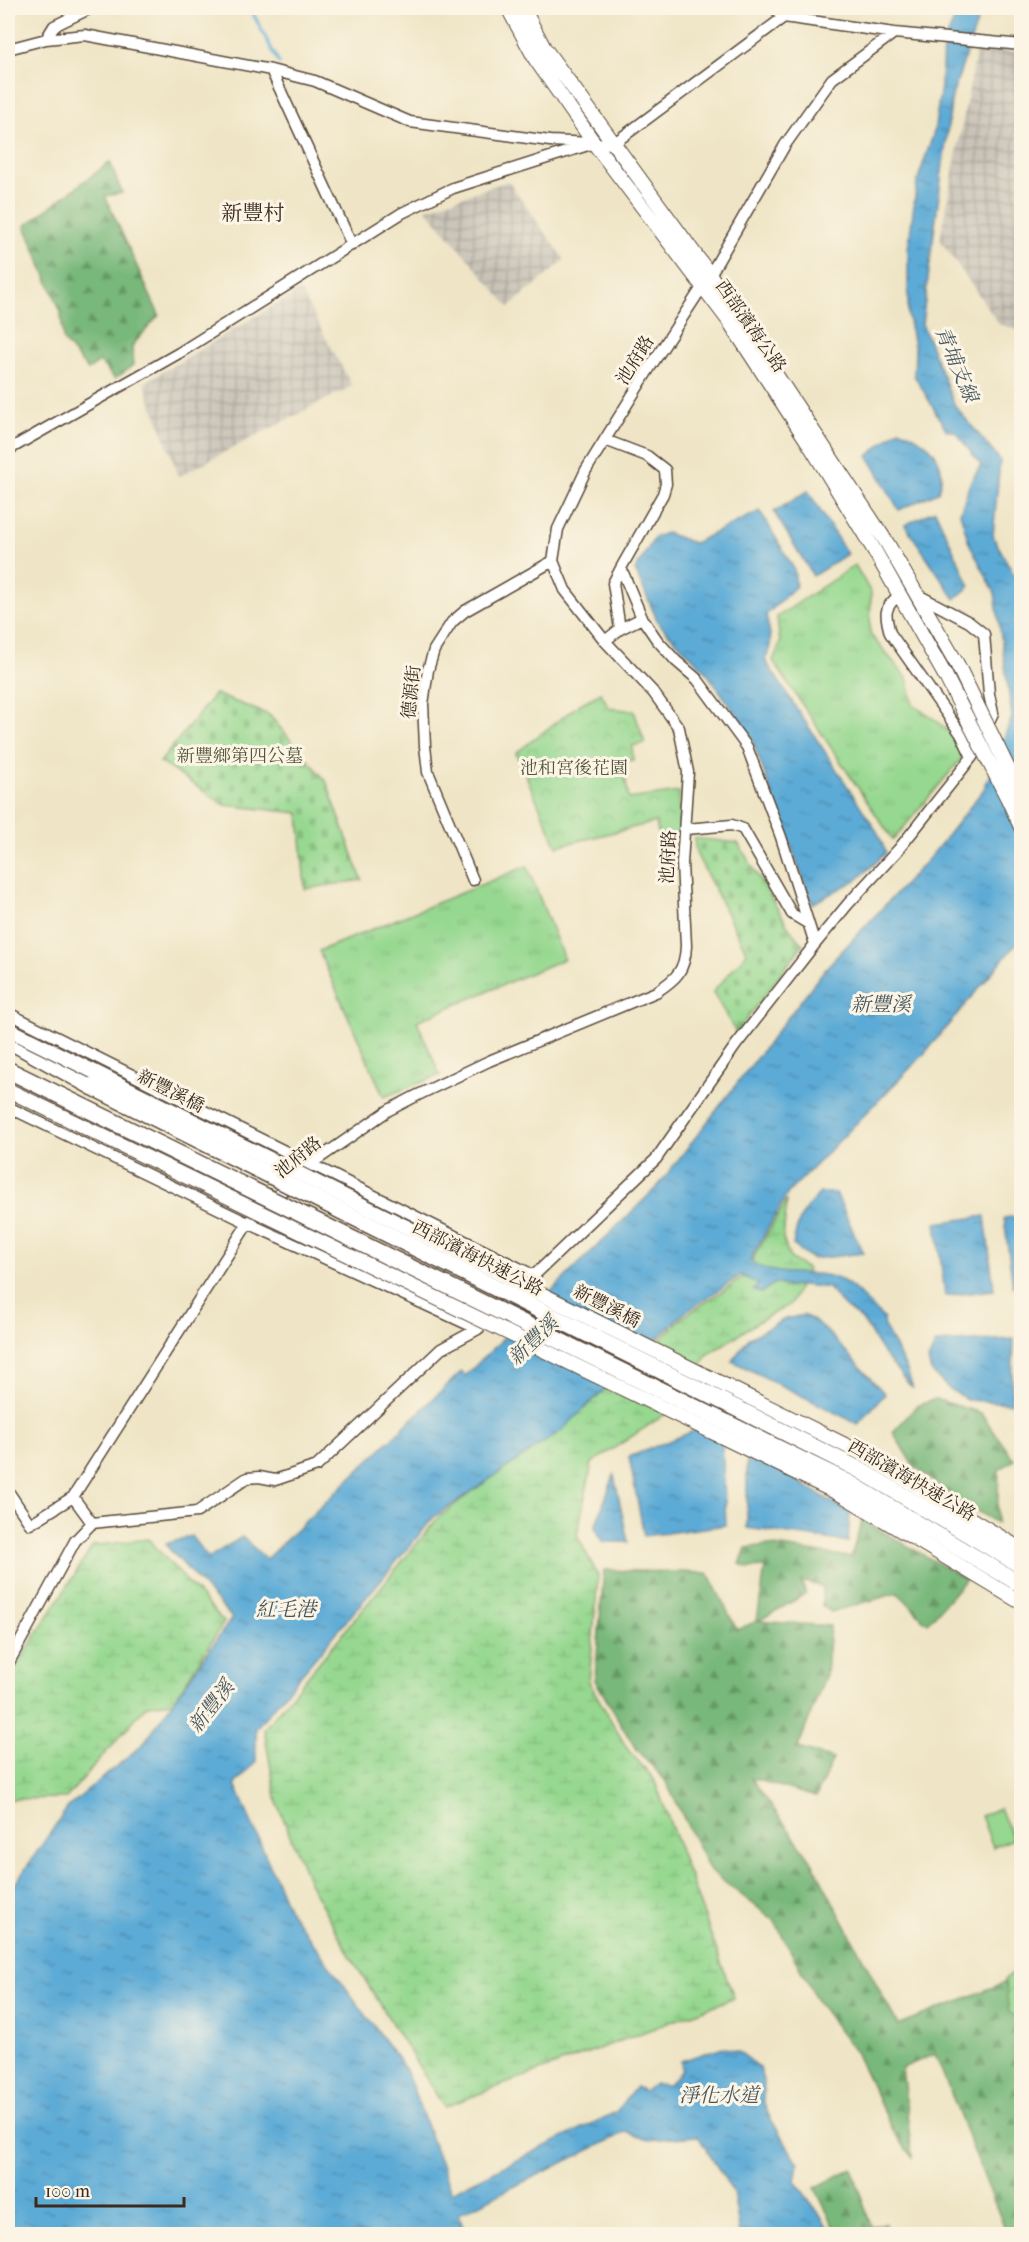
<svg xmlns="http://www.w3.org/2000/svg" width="1029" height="2242" viewBox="0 0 1029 2242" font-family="'IM FELL French Canon','Noto Serif TC',serif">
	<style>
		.industrial { fill: url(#industrial-grid) }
		.grass { fill: url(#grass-tufts); stroke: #688157; stroke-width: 1.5 }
		.forest { fill: url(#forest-firs); stroke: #5a714c; stroke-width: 1.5 }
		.wetland { fill: url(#wetland-marsh); stroke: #688157; stroke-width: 1.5 }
		.cemetery { fill: url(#cemetery-stones); stroke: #688157; stroke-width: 1.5 }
		.park { fill: url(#park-crowns); stroke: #688157; stroke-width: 1.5 }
		.pitch { fill: #96d890; stroke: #688157; stroke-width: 1.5 }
		.water { fill: url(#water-ripples); stroke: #4c6a7a; stroke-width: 1.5 }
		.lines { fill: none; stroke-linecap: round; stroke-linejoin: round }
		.stream { stroke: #5caad6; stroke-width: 3 }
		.minor-casing { stroke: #564637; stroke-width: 13 }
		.major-casing { stroke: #564637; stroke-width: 16 }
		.highway-casing { stroke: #564637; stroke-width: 19 }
		.minor { stroke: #fff; stroke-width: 10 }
		.major { stroke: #fff; stroke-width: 14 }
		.highway { stroke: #fff; stroke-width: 16 }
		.major-bridge-casing { stroke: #564637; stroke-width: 16; stroke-linecap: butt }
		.highway-bridge-casing { stroke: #564637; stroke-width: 19; stroke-linecap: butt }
		.major-bridge { stroke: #fff; stroke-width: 14 }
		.highway-bridge { stroke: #fff; stroke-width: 16 }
		.labels { text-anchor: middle; stroke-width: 6; stroke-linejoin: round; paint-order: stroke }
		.street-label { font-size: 18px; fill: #3b2a1e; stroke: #fcf5e5 }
		.park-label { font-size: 18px; fill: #52563a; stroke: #fcf5e5 }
		.water-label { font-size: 20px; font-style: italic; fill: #47575e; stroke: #fcf5e5 }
		.quarter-label { font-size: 21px; fill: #3b2a1e; stroke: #fcf5e5 }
	</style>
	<defs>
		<pattern id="industrial-grid" width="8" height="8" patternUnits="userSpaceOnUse" patternTransform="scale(1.5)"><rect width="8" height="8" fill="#c9c3b8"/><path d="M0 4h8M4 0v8" fill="none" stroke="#a49f95"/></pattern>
		<pattern id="grass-tufts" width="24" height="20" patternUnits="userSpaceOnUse" patternTransform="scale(1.5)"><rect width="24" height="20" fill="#96d890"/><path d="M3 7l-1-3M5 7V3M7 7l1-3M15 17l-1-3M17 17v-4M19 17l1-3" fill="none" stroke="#82ba7c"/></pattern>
		<pattern id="forest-firs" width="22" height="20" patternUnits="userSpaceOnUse" patternTransform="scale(1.5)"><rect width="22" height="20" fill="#78b87a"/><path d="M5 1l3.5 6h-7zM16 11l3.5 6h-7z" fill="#649663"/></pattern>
		<pattern id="wetland-marsh" width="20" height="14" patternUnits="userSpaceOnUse" patternTransform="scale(1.5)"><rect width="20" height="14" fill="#96d890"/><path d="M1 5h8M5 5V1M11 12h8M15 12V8" fill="none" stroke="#82ba7c"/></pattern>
		<pattern id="cemetery-stones" width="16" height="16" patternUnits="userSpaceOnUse" patternTransform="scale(1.5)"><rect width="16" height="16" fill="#96d890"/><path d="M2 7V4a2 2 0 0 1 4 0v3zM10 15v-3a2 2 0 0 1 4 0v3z" fill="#82ba7c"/></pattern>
		<pattern id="park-crowns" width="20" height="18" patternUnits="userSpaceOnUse" patternTransform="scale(1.5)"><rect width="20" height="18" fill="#96d890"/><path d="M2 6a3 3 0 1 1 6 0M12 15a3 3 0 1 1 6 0" fill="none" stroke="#82ba7c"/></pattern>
		<pattern id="water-ripples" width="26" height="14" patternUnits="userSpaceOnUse" patternTransform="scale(1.5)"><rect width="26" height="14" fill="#5caad6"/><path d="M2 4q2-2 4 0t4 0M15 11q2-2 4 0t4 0" fill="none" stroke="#4d8bad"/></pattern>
	</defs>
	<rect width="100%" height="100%" fill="#fcf5e5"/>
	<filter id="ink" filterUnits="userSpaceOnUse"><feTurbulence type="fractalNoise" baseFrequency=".0167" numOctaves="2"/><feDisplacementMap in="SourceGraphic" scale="12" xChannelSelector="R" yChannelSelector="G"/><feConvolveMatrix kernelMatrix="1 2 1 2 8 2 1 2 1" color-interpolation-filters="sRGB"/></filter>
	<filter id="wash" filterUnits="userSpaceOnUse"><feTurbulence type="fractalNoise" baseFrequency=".008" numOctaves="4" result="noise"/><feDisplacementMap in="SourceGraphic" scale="24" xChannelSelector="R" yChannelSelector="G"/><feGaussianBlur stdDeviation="1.35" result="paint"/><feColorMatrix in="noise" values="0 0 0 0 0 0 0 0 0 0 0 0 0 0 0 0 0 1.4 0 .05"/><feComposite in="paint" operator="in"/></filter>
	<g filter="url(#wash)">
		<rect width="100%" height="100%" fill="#efe5c6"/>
		<path class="industrial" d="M977,47L1021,52V331L999,324L940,240Z
			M508,181L565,260L509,307L426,209Z
			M300,290L352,386L179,476L144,383Z"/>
		<path class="grass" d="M855,565L871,593L870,634L907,678L913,705C940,723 951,726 962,758L893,840L773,661L780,643L777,617Z
			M527,866L564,959L417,1021L440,1075L384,1097L319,951Z"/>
		<path class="forest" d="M110,162L122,193L105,196L159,315L132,346L133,365L115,379L100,362L88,370L63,340L61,312L25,226Z
			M935,1399L981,1413L1014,1460L999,1470L997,1523L953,1497L912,1464L893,1432L917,1406Z
			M862,1520L966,1579L928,1623C915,1614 910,1602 897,1593L831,1612L822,1606L823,1587L801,1581L806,1594L758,1621L830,1626L826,1674L798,1748L833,1759L816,1797L751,1778L811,1860L898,2025L1006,1982L1021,1999V2234H1007L935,2054L902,2068L912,2157L894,2132L855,2052L818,2002L774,1920L710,1871L665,1780L634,1746L595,1680L604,1570L708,1573L737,1630L757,1621L765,1567L748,1568L740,1564L746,1548L767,1545L851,1557Z
			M852,2168L871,2227L884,2223L891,2234H838L815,2188Z"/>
		<path class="wetland" d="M787,1200L783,1239L790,1258L807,1269L791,1304L759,1321L707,1355L685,1401L592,1463L577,1535L598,1576L589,1682L628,1750L654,1779L734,1998L444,2107L349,1954L309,1882L277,1803L264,1729L438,1518L628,1371L683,1317L741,1279Z
			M148,1539L224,1622L173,1702L147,1705L66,1798L8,1799V1679L93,1546Z"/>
		<path class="cemetery" d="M215,694L269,715L326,781L362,880L305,889L299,813L225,805L160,762Z
			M694,838L738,843L791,931L803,944L736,1033L713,992L747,953L696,853Z"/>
		<path class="park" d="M601,693L609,708L634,711L645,743L632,746L633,760L622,762L629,799L679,792L680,836L659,838L656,822L557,846L516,753L580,704Z
			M1021,1964V2020L1009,2012L1005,1979Z"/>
		<path class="pitch" d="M1000,1808L1013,1839L993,1847L981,1816Z"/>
		<path class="water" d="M965,8H982L952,96L922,324L955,406L1000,460L993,536L1021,588V938L924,1054L788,1193L750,1260C774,1282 815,1266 843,1281C860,1290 869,1308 884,1318L883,1324L907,1370L913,1389L885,1356L863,1321L845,1307L828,1288L804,1285L788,1287L775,1283L761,1293L754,1291L758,1284L741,1275L683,1314L561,1431L434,1517L256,1728V1762L235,1784L289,1910L406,2070L451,2192L616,2112L636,2087L645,2091L654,2084L668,2085L682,2070L681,2061L723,2047L738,2051L759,2067L764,2084L763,2100L769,2116L798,2164L795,2181L823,2219L832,2234H740L733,2192L698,2136L648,2140L626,2132L458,2214L466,2234H8V1894L68,1807L143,1744L232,1618L165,1544L191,1536L208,1558L242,1537L266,1559L461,1372L465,1376L658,1186L825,969L932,855L984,789L1012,717L995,593L969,543L960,513L970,483L981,465L955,431H947L914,375L915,351L908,316V249L917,182L934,132L941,86L943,46L955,18Z
			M899,429C927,440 950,459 938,492L899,510L868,456Z
			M808,491L847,554L813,576L774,512Z
			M935,510L970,586L955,599L905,525Z
			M760,511L794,569L796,586L766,615C770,635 774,642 765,660L878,833L886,853L858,879L812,904L750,734L704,669L659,624L635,570L655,537L666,533L694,543Z
			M820,1193H836L863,1253L812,1259L793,1245C797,1221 803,1210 820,1193Z
			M985,1216L994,1290L945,1296L936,1223Z
			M1021,1216V1286H1013L1004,1218Z
			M804,1315L822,1326L885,1394L858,1424L732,1361L749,1338L785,1319Z
			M1014,1339L1011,1403L968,1400L949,1389L931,1371L928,1360L936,1343Z
			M711,1424L722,1439L726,1525L644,1536L629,1457Z
			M747,1450L850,1513L848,1542L747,1528Z
			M614,1475L628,1542H603L595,1527Z"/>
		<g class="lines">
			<path class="stream" d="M250,8L279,63"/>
		</g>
	</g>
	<g filter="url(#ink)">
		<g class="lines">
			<defs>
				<path id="minor" d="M774,8L784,17L894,33L1022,45
					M46,39L54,26L91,8
					M8,49L46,39L85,35L271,70L315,81L410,122L550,141L613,144L784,17
					M271,70L352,245
					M8,450L179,353L402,213L453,188L588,145
					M900,595C883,607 885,615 890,633L961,734L972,757
					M620,629L613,583L621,568
					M605,641L620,629L642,618
					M686,829L732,825L743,829L792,914L807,923
					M473,880L428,772L425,746L423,704L428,670L434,650L452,622L465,611L553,561
					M815,944L848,904L898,850L972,757L993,713L989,694L984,634L969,622L916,594
					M8,1013L535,1276
					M8,1107L248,1223L478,1329
					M8,1491L30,1524L73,1497
					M92,1523L73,1497L248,1223L311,1164L389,1110L418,1095L489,1061L656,992C676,979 685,971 686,946L682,863L688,772L679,728L653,692L605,641L565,590L553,561L558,529L586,470L647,372L710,275L785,145L832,79L894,33
					M8,1664L75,1541L92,1523L197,1512L247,1478L259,1477L275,1480L317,1466L441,1349L478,1329L656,1159L736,1045L815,944L781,837L747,747L697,679L676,661L657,640L642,618L621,568L663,494L666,484L665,470L647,456L605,440"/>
				<path id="major" d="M508,8L536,60L594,143L729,321L810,445L873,548L946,677
					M523,8L544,48L710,275L887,543L957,664"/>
				<path id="highway" d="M8,1040L91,1086"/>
			</defs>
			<use href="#minor" class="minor-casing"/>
			<use href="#major" class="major-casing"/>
			<use href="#highway" class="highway-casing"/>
			<use href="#minor" class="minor"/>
			<use href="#major" class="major"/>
			<use href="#highway" class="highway"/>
			<defs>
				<path id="major-bridge" d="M957,664L1022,797
					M946,677L1008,799L1022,829
					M8,1029L863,1454L1022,1550
					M8,1090L844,1496L1022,1603"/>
				<path id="highway-bridge" d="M8,1070L849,1483L1022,1585
					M91,1086L858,1469L1022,1566"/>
			</defs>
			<use href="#major-bridge" class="major-bridge-casing"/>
			<use href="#highway-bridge" class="highway-bridge-casing"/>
			<use href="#major-bridge" class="major-bridge"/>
			<use href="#highway-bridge" class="highway-bridge"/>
		</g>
	</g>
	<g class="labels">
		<g class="street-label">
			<text transform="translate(751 326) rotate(55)" y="6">西部濱海公路</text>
			<text transform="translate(635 360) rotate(-58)" y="6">池府路</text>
			<text transform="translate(411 692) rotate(-84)" y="6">德源街</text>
			<text transform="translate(668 857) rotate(-87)" y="6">池府路</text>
			<text transform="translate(171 1091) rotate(27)" y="6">新豐溪橋</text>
			<text transform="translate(298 1157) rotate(-39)" y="6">池府路</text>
			<text transform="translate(478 1258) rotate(27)" y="6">西部濱海快速公路</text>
			<text transform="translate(607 1306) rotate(27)" y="6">新豐溪橋</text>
			<text transform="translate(912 1480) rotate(30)" y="6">西部濱海快速公路</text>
		</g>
		<g class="park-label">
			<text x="240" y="762">新豐鄉第四公墓</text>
			<text x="574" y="774">池和宮後花園</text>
		</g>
		<g class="water-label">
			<text transform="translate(957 364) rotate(67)" y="7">青埔支線</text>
			<text x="881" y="1011">新豐溪</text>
			<text transform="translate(533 1340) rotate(-44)" y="7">新豐溪</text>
			<text x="286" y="1616">紅毛港</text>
			<text transform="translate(211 1706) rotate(-52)" y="7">新豐溪</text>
			<text x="719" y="2102">淨化水道</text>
		</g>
		<g class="quarter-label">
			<text x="253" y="220">新豐村</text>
		</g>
	</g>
	<rect width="1029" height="2242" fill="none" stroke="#fcf5e5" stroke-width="30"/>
	<path d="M36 2197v9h148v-9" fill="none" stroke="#3b2a1e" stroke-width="3"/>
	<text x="45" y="2197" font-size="18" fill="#3b2a1e" stroke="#fcf5e5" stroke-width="4.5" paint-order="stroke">100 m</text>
</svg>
